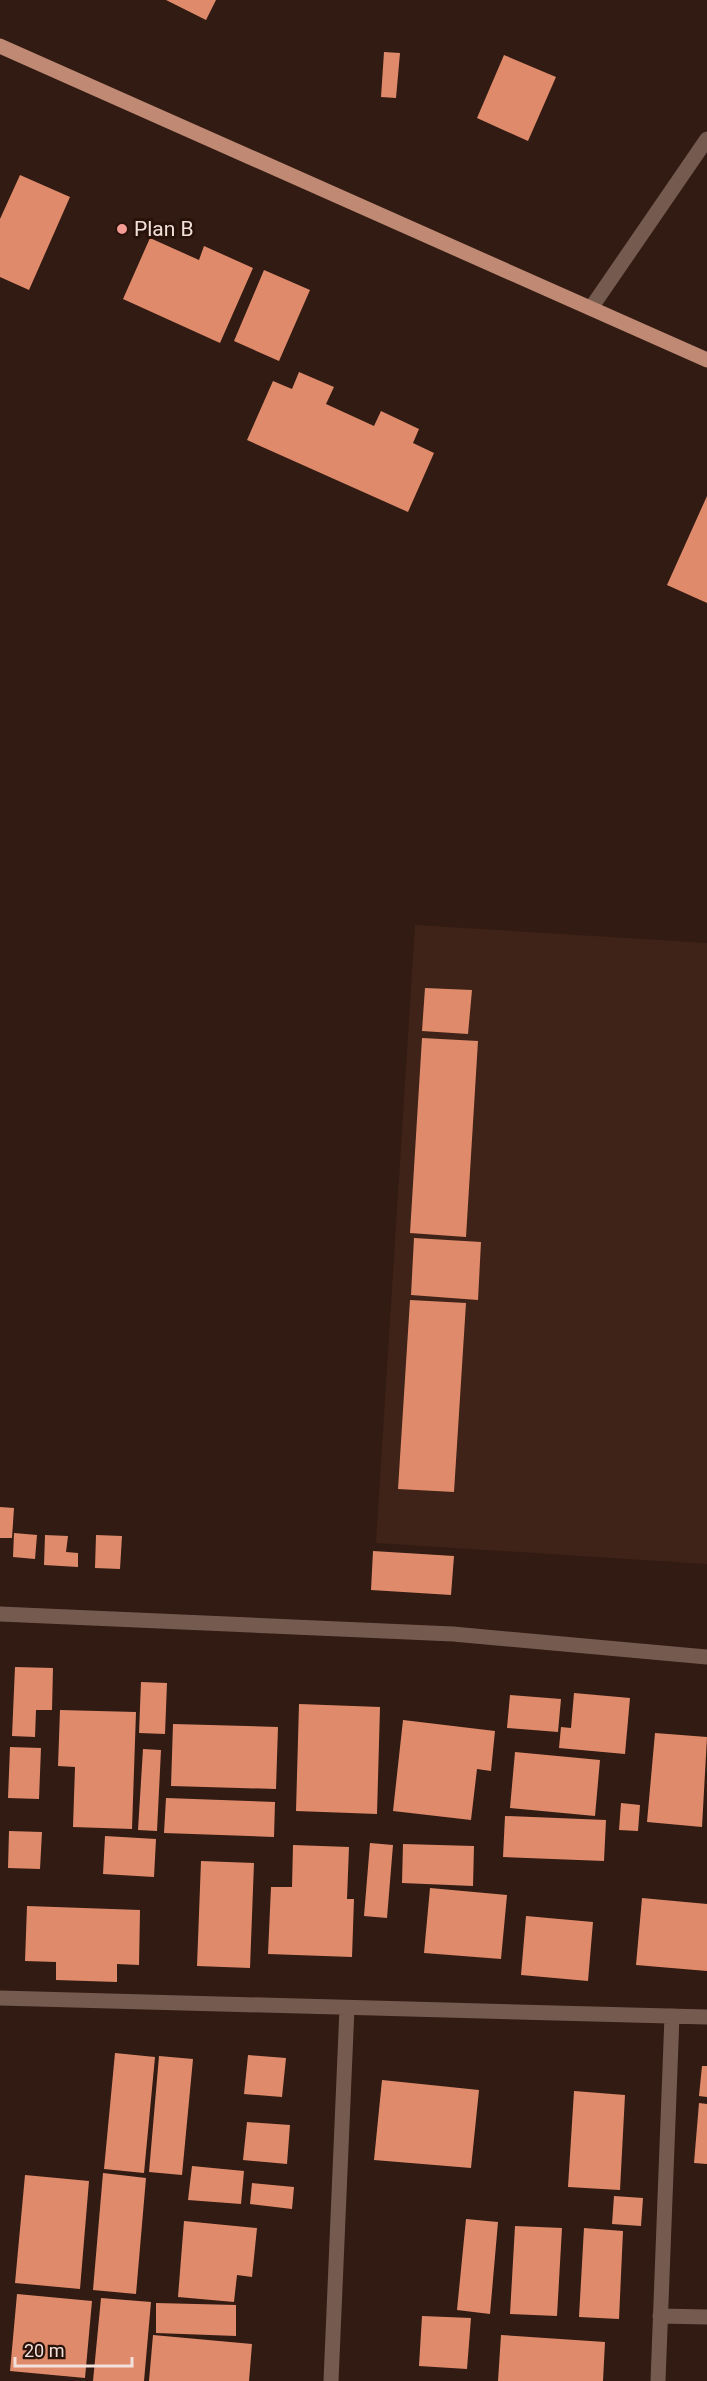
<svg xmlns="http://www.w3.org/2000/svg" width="707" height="2381" viewBox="0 0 707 2381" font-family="Roboto,sans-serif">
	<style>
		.built { fill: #402318 }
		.building { fill: #df8b6b }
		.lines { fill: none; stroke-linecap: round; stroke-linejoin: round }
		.minor { stroke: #755a50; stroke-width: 15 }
		.major { stroke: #bf8973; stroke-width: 15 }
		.poi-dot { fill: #f59c94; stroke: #28120a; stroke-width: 2 }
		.labels { text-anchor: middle; stroke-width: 6; stroke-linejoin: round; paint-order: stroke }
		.poi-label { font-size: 21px; fill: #f2e1db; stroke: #28120a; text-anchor: start }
	</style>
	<rect width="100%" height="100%" fill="#321b13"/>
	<path class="built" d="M415,925L707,943V1564L376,1543Z"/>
	<path class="building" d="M166,0H216L206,20Z
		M384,52L400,53L396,98L381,97Z
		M504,55L556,77L528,141L477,118Z
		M20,175L70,197L29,290L0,277V219Z
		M150,238L199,260L204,246L253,268L220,343L123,299Z
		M264,270L310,290L279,361L234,341Z
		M299,372L334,387L326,404L374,426L381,411L419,429L413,443L434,453L408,512L247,440L273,381L292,389Z
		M707,496V603L667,585Z
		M425,988L472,990L468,1034L422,1031Z
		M422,1038L478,1041L466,1237L410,1233Z
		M414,1238L481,1242L478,1300L411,1295Z
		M410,1300L466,1303L454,1492L398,1489Z
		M0,1507L14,1508L12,1538H0Z
		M14,1533L37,1535L35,1559L13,1557Z
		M45,1535L68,1536L66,1552L78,1553V1567L44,1565Z
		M96,1535L122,1536L120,1569L95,1568Z
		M373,1551L454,1556L451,1595L371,1590Z
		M15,1667L53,1668L52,1710H36L35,1737L12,1736Z
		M141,1682L167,1683L165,1734L139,1733Z
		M574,1693L630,1698L625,1754L559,1748L561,1727L571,1728Z
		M510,1695L561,1699L558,1732L507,1728Z
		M299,1704L380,1707L377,1814L296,1811Z
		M60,1710L136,1712L132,1829L73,1827L75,1767L58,1766Z
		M403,1720L495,1731L491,1771L477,1769L471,1820L393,1811Z
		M173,1724L278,1727L276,1789L171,1786Z
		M655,1733L707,1737L702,1827L647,1822Z
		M10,1747L41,1748L39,1799L8,1798Z
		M143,1749L161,1750L157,1831L138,1830Z
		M515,1752L600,1760L595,1816L510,1808Z
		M166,1798L275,1802L274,1837L164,1833Z
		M621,1803L640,1805L638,1831L619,1830Z
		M505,1816L606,1820L604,1861L503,1857Z
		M9,1831L42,1832L40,1869L8,1868Z
		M105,1836L156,1839L154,1877L103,1874Z
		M370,1843L393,1845L387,1918L364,1916Z
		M403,1844L474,1846L473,1886L402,1883Z
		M293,1845L349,1847L347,1899H354L352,1957L268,1954L271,1887H292Z
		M201,1861L254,1863L250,1968L197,1966Z
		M430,1888L507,1895L501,1959L424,1953Z
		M642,1898L707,1904V1971L636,1965Z
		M27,1906L140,1910L139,1965L117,1964V1982L56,1980V1962L25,1961Z
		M526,1916L593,1922L588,1981L521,1975Z
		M115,2053L155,2057L144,2173L104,2169Z
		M248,2055L286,2058L282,2097L244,2094Z
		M159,2056L193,2059L182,2175L149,2172Z
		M702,2066H707V2097L699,2096Z
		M382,2080L479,2090L471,2168L374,2160Z
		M574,2091L625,2095L620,2190L568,2187Z
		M699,2103L707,2104V2164L694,2163Z
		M247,2122L290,2125L287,2164L243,2160Z
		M192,2166L244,2171L241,2204L188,2200Z
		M103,2173L146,2178L136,2294L93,2290Z
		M25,2175L89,2181L80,2289L15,2283Z
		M252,2183L294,2187L292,2209L250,2204Z
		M614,2196L643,2198L641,2226L612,2224Z
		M466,2219L498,2222L490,2314L457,2310Z
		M184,2221L257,2228L252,2277L237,2275L234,2302L178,2297Z
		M515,2226L562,2228L557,2316L510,2314Z
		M584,2228L623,2231L619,2319L579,2317Z
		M17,2294L92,2301L85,2378L10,2371Z
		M101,2298L151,2302L144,2381H93Z
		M156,2303L236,2305V2336L156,2333Z
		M422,2316L471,2318L467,2369L419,2366Z
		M153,2335L252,2344L249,2381H149Z
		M501,2335L605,2342L603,2381H498Z"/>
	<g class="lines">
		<path class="minor" d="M591,308L707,139
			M0,1614L453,1634L707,1657
			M0,1998L707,2017
			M660,2316L707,2317
			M331,2381L347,2008
			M658,2381L672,2016"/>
		<path class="major" d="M0,46L707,360"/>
	</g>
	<circle class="poi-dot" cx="122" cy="229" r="6"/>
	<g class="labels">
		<g class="poi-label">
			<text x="134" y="236">Plan B</text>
		</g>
	</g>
	<path d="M15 2357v9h117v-9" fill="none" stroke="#f2e1db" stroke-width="3"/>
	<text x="24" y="2357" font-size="18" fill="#f2e1db" stroke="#28120a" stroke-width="4.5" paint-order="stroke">20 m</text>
</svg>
